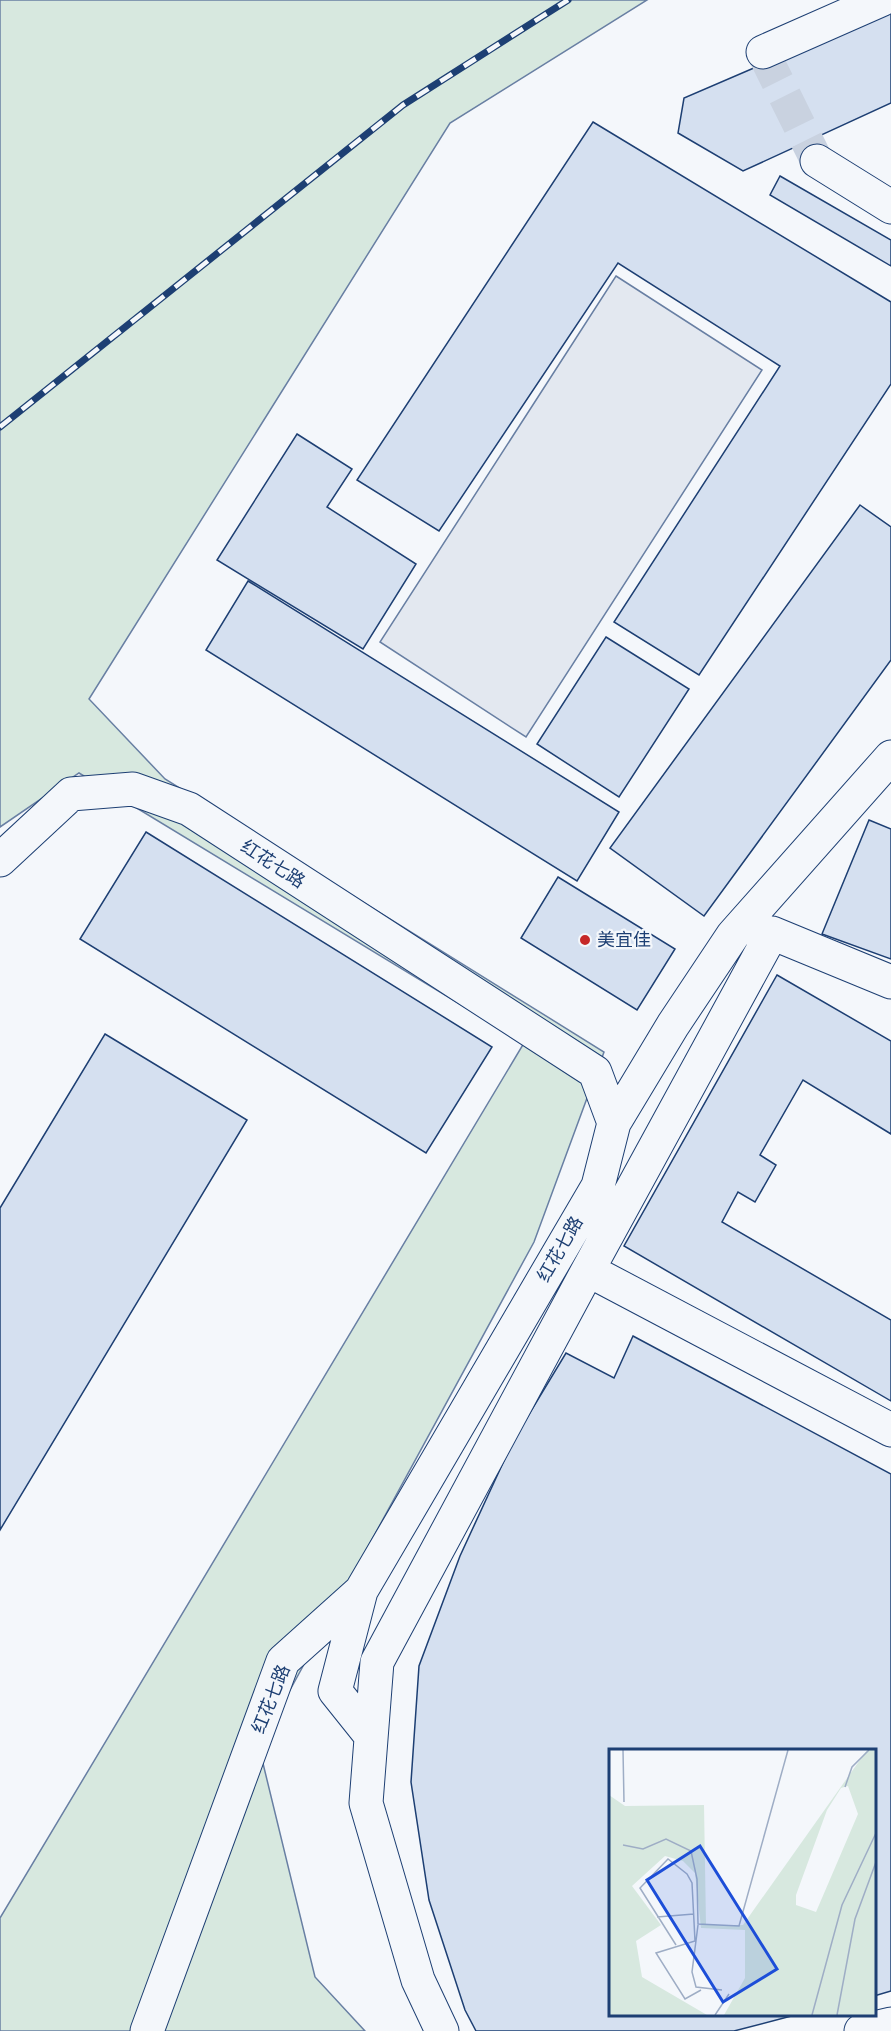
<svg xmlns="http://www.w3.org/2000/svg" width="891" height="2031" viewBox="0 0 891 2031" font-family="Barlow,'Noto Sans SC',sans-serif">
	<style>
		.green { fill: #d7e8df; stroke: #687fa3; stroke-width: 1.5 }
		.parking { fill: #e3e8f0; stroke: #687fa3; stroke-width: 1.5 }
		.building { fill: #d5e0f0; stroke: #1d3f73; stroke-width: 1.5 }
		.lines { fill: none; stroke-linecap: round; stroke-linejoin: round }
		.minor-tunnel { stroke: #c9d2e0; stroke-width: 33; stroke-dasharray: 33 16; stroke-linecap: butt }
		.minor-casing { stroke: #1d3f73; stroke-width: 35 }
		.minor { stroke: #f4f7fb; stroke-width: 33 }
		.rail-casing { stroke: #1d3f73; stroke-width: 7 }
		.rail { stroke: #f4f7fb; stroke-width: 4.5; stroke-dasharray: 14; stroke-linecap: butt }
		.poi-dot { fill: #c62828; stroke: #f4f7fb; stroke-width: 2 }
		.labels { text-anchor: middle; stroke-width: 4.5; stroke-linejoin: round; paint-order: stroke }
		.street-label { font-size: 18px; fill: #1d3f73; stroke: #f4f7fb }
		.poi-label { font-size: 18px; fill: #1d3f73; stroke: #f4f7fb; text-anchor: start }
		.inset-road { fill: none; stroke: #9eadc5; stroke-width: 1.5 }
		.view { fill: #1d4ed8; fill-opacity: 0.15; stroke: #1d4ed8; stroke-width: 3 }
		.inset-edge { fill: none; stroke: #1d3f73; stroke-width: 3 }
	</style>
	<rect width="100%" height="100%" fill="#f4f7fb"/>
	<path class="green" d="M0,0H647L450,123L89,699L165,779L604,1052L534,1242L259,1747L315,1977L365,2031H0V1918L524,1043L79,773L0,827Z"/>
	<path class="parking" d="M616,276L762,370L526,737L380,642Z"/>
	<path class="building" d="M891,9V103L743,171L678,133L684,98Z
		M593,122L891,302V384L699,675L614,622L780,366L618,263L439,531L357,480Z
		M780,176L891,240V266L770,195Z
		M297,434L352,469L327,507L416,564L363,649L217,560Z
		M860,505L891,527V660L704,916L610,848Z
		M248,581L619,812L577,881L206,650Z
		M606,637L689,689L619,797L537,744Z
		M869,820L891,829V959L822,934Z
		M146,832L492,1047L426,1153L80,939Z
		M558,877L675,949L637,1010L521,938Z
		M777,975L891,1041V1134L803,1080L760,1155L776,1165L755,1202L738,1192L722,1222L891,1320V1401L624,1246Z
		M105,1034L247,1120L0,1530V1208Z
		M633,1336L891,1474V1991L874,1996V1750H610V2014H799L734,2031H476L465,2010L429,1900L411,1782L419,1666L460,1556L514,1439L566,1353L614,1378Z"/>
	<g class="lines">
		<path class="minor-tunnel" d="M763,52L817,161"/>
		<defs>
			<path id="minor" d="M763,52L881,0
				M817,161L891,207
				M0,860L71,794L133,789L189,809L595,1072L614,1123L598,1186L361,1591L283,1661L147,2031
				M614,1123L673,1025L733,935L891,757
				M588,1270L891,1430
				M361,1591L335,1691L371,1736
				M442,2031L418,1980L366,1803L377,1662L588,1270L772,933L891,982
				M861,2031L891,2024"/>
		</defs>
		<use href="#minor" class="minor-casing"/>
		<use href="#minor" class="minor"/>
		<defs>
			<path id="rail" d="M0,427L403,105L568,0"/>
		</defs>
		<use href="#rail" class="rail-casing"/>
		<use href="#rail" class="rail"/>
	</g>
	<circle class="poi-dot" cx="585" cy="940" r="6"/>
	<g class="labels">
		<g class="street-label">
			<text transform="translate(273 864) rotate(33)" y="6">红花七路</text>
			<text transform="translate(560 1249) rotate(-60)" y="6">红花七路</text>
			<text transform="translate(271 1699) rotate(-68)" y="6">红花七路</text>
		</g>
		<g class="poi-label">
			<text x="597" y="946">美宜佳</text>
		</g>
	</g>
	<g transform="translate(609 1749)">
		<rect width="267" height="267" fill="#f4f7fb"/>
		<path d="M258,1H267V266H115L136,229V181L92,179L86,124L74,112L56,107L23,137L52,176L27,192L33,228L98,266H0V46L16,57L95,56L97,176H134ZM239,37L249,65L207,163L187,156V146L218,61L232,39Z" fill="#d7e8df" fill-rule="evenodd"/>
		<path class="inset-road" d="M14,1L15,53M236,38L243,18L260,1M14,96L34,100L57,90L82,102L88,130L89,175L130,177L179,1M48,168L85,165M89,176L83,223L87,238L113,241M67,196L31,139L59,110L78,125L83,134L86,192L47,204L76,250L92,241M106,266L120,245M203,266L233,156L267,84M228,266L246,170L267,113"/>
		<path class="view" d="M91,97L168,220L114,253L38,131Z"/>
		<rect width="267" height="267" class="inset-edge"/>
	</g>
</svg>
